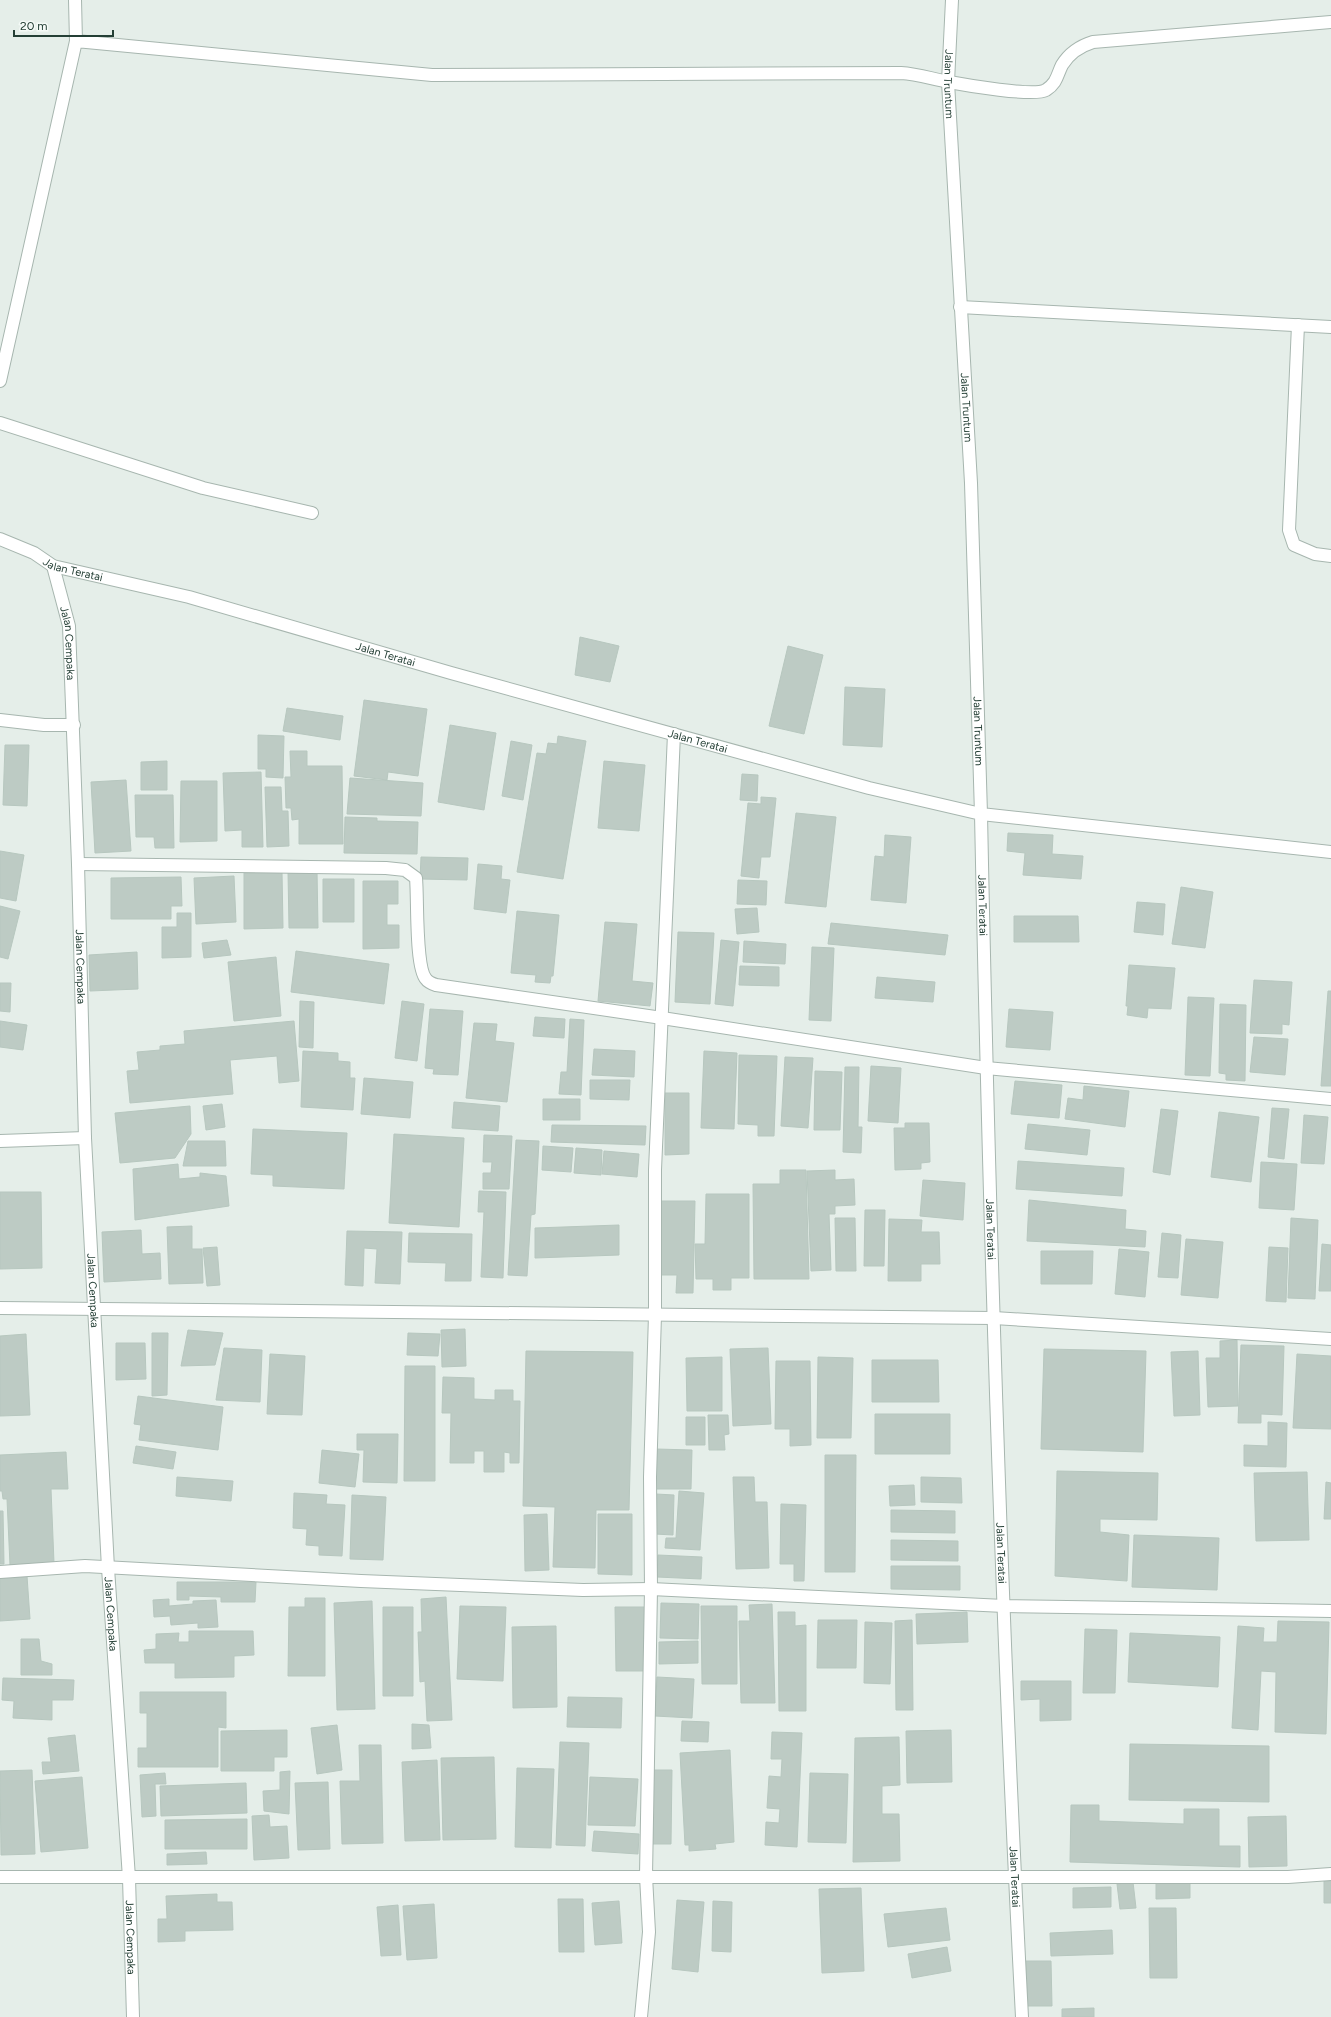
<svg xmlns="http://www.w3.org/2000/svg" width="1331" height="2017" viewBox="0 0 1331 2017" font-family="Figtree,sans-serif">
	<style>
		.building { fill: #bdcbc4; stroke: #b7c7bf }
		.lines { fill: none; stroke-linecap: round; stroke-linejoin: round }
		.minor-casing { stroke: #a7b6af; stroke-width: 14 }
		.minor { stroke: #fff; stroke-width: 12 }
		.labels { text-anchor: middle; stroke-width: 4; stroke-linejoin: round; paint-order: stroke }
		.street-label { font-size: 11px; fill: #243f35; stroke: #f5faf7 }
	</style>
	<rect width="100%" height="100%" fill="#e5eee9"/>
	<path class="building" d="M580,637L619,646L610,682L575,675Z
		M788,646L823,655L804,734L769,726Z
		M845,687L885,689L882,747L843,745Z
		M364,700L427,709L418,776L388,772L387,780L354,776Z
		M287,708L343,716L340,740L283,731Z
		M450,725L496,733L484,810L438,802Z
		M258,735L284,736L283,778L266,777V769H258Z
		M558,736L586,741L563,879L517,872L537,753L546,754L548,743L557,744Z
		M511,741L532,745L523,800L502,796Z
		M5,745H29L27,806L3,805Z
		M290,751H307V766H342L343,844H299V819L292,820L291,808H286L285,777H291Z
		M167,761V790H141V762Z
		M604,761L645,765L639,831L598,828Z
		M261,772L263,847H242V830L225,831L223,773Z
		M742,774L758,775L757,801L740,800Z
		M350,778L423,783L421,816L347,814Z
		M126,780L131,851L95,853L91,782Z
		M181,781H217V841L180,842Z
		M265,787H281L282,811H288L289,846L267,847Z
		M135,795H173L174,848H155L154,837H136Z
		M761,797L776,798L770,857H761L759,878L741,876L748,803L761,804Z
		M796,813L836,817L826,907L785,903Z
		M345,817L377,818V821L418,822L417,854L344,853Z
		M1008,833L1053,835L1052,854L1083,856L1081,879L1023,875L1025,853L1007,851Z
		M885,835L911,837L906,903L871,900L875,856L884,857Z
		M0,851L24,855L16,901L0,898Z
		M421,857L468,858L467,880L420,879Z
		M478,864L502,866L501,879L510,880L506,913L474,909Z
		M288,871H317L318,928H289Z
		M282,872L283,928L244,929V873Z
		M234,876L236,922L196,924L194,878Z
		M181,877L182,906H171V919H111V878Z
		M323,879H354V922H323Z
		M738,880L767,881L766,905L737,904Z
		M363,881H398V904H387V925H399V948L363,949Z
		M1181,887L1213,892L1205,948L1172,944Z
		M1137,902L1165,904L1163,935L1134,932Z
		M0,906L20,911L8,959L0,957Z
		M757,908L759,932L737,934L735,909Z
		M517,911L559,915L553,976H551L550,983L535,982L536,975L511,973Z
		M177,913H191V957L162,958V927H177Z
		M1014,916H1078L1079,942H1014Z
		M605,922L637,924L632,981L653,983L650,1006L598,1001Z
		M831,923L948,935L945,955L828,944Z
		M678,932L714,933L710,1004L675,1002Z
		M227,940L231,955L204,958L202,943Z
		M721,940L739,942L733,1006L715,1004Z
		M744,941L786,944L785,964L743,962Z
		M812,947L834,948L831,1021L809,1020Z
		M296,951L389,964L384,1004L291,992Z
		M137,952L138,989L90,991L89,955Z
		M276,957L281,1016L234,1021L228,962Z
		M1129,965L1175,968L1171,1009L1148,1008L1147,1018L1127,1015L1128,1006H1126Z
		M740,966L779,967V986L739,985Z
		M877,977L935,982L933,1002L875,998Z
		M1254,980L1292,982L1289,1025L1282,1024V1034L1250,1033Z
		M0,983H11L10,1012L0,1011Z
		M1328,991H1331V1086H1321Z
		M1188,997L1214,998L1210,1076L1185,1075Z
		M300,1001L314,1002L313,1048L299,1047Z
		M402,1001L424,1004L417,1061L395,1058Z
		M1220,1004L1246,1005L1245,1081L1226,1080V1074L1219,1073Z
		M430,1009L463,1011L458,1075L433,1074L434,1069L425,1068Z
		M1009,1009L1053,1012L1050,1050L1006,1047Z
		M535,1017L565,1019L564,1038L533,1036Z
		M570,1019L584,1020L581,1095L559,1094L561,1072H567Z
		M0,1021L27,1025L23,1050L0,1047Z
		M294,1021L299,1081L279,1083L277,1056L230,1060L233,1094L130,1103L127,1071L139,1070L137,1052L160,1050V1046L185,1044L184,1031Z
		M474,1023L497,1024L495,1041L514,1043L507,1102L466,1098Z
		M1254,1037L1288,1039L1285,1075L1250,1072Z
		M594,1049L635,1051L634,1077L592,1075Z
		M303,1051L338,1053V1061L350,1062V1078H355L353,1110L301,1107Z
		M704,1051L737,1053L734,1129L701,1128Z
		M739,1055L777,1056L774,1136H758V1125L738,1124Z
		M785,1057L813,1058L808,1128L781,1126Z
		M871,1066L901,1068L898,1123L868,1121Z
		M845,1067H859L858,1127H862L861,1153L843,1152Z
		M815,1071L842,1072L840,1130H814Z
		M364,1078L413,1082L410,1118L361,1114Z
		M590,1080H630L629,1100L590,1099Z
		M1015,1081L1062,1085L1059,1118L1011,1114Z
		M1084,1086L1129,1091L1125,1127L1065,1119L1068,1098L1083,1100Z
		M665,1093H689V1154L665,1155Z
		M543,1099H580V1120H543Z
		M454,1102L500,1106L498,1131L452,1128Z
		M222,1104L225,1127L206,1130L203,1106Z
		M190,1106L191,1134L175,1158L120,1163L115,1113Z
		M1272,1108L1289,1109L1284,1159L1268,1157Z
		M1161,1109L1178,1111L1170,1175L1153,1172Z
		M1219,1112L1259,1117L1251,1182L1211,1177Z
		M1304,1115L1328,1117L1324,1164L1301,1163Z
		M905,1123H929L930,1162L921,1163V1169L895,1170L894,1128H905Z
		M1028,1124L1090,1130L1087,1155L1025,1149Z
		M552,1125L646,1126L645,1145L551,1142Z
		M253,1129L347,1133L344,1189L273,1186V1175L251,1174Z
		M394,1134L464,1138L459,1227L389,1223Z
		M484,1135L512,1136L509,1189H483V1173H491L492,1162H483Z
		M516,1140L539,1141L535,1214L531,1215L527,1276L508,1275Z
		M188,1141H225L226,1166H183Z
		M543,1146L573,1148L571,1172L542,1170Z
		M576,1148L602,1150L601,1175L574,1173Z
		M604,1151L639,1154L637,1177L602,1174Z
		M1018,1161L1124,1168L1122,1196L1016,1189Z
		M1261,1162L1297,1164L1294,1210L1259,1208Z
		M178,1164L179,1179L200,1177V1173L226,1176L229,1206L135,1220L133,1169Z
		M780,1170H806L809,1279H754L753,1184H780Z
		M835,1170V1180L854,1179L855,1205L835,1206V1214H829L831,1270L811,1271L807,1171Z
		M923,1180L965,1183L963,1220L920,1216Z
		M479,1191L506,1192L503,1278L481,1277L484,1212H478Z
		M0,1192H41L42,1268L0,1269Z
		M706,1194H749V1278H731V1290H713V1279H696L695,1244H705Z
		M1029,1200L1126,1210L1125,1229L1146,1231L1145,1247L1027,1241Z
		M659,1201H695L693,1293H676L677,1275H659Z
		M865,1210H885L884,1266H864Z
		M835,1218H855L856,1271H836Z
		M1291,1218L1318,1220L1315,1299L1288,1298Z
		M889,1219L922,1220L921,1232H939L940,1264H921V1281H888Z
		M619,1225V1255L535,1258V1228Z
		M192,1226V1249H202L203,1283L169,1284L167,1227Z
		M141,1230L142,1254L160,1253L161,1279L104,1282L102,1232Z
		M347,1231L402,1232L400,1284L375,1283L377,1249L364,1248L363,1286L345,1285Z
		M409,1233L472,1234L471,1281H445L446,1263L408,1262Z
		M1162,1233L1181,1235L1178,1278L1158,1277Z
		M1186,1239L1223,1242L1218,1298L1181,1295Z
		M1322,1244L1331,1245V1291H1319Z
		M217,1247L220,1285L207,1286L203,1248Z
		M1269,1247L1288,1248L1286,1302L1266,1301Z
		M1119,1249L1149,1252L1145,1297L1115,1294Z
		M1041,1251H1093L1092,1284H1041Z
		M465,1329L466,1366L442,1367L441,1330Z
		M188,1330L223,1333L215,1365L181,1366Z
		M152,1333H168L167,1395L152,1396Z
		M408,1333L440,1334L438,1356L407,1355Z
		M26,1334L30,1415L0,1416V1336Z
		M1237,1340L1238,1406L1208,1407L1206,1358H1220V1341Z
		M116,1343H145L146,1379L116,1380Z
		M1241,1345L1284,1346L1282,1415L1261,1414V1423H1238Z
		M224,1348L262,1350L260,1402L216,1400Z
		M768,1348L771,1424L733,1426L730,1349Z
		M1044,1349L1146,1351L1143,1452L1041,1449Z
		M526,1351L633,1352L629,1510H596L595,1568L553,1567L555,1507L523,1506Z
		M1198,1351L1200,1415L1174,1416L1171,1352Z
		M270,1354L305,1356L302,1415L267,1414Z
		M1297,1354L1331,1356V1429L1293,1428Z
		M722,1357V1411H687L686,1358Z
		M818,1357L853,1358L851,1438H817Z
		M872,1360H938L939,1402H872Z
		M776,1361H810L811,1445L790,1446V1429H775Z
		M405,1366H435V1481H404Z
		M443,1377L474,1378V1399L495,1400V1390H513V1401H520L519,1463H510V1453L504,1452V1472H484V1451H474V1463H450L451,1413H442Z
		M138,1396L223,1407L218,1450L139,1440L141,1425L134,1424Z
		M875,1414H950V1454H875Z
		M708,1415H728L729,1434L724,1435L725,1450H709Z
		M686,1417H705V1445H686Z
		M1268,1422L1287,1423L1286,1467L1244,1466V1445L1268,1446Z
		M357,1434H398L397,1483L363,1482L364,1450H357Z
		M136,1446L176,1452L173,1469L133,1463Z
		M656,1449L692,1450L691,1489H655Z
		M322,1450L359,1454L355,1487L319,1483Z
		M66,1452L68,1489H51L54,1563L10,1565L7,1499H3L2,1491H0V1455Z
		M825,1455H856L855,1572H825Z
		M1057,1471L1158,1473L1157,1520L1100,1519V1532L1129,1535L1127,1581L1055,1576Z
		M1307,1472L1309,1540L1256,1541L1254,1473Z
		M177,1477L233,1481L231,1501L176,1496Z
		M733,1477H754L755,1502H767L769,1568L736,1569Z
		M921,1477L961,1478L962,1503L921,1502Z
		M1326,1482L1331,1483V1519H1324Z
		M914,1485L915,1505L890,1506L889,1486Z
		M679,1491L704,1493L700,1550L665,1548L666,1538H676Z
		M294,1493L327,1495L326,1504L345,1505L342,1556L319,1555V1546L306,1545L307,1529L293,1528Z
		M656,1494L674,1495L673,1535L655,1534Z
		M352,1495L386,1497L383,1560L350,1559Z
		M781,1504L806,1505L804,1581H794V1564H780Z
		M891,1510L955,1511V1533L891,1532Z
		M0,1511H3L4,1564H0Z
		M547,1514L549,1570L525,1571L524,1515Z
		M598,1514H632V1575L598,1574Z
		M1134,1535L1219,1538L1217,1590L1132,1587Z
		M891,1540L958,1541V1561L891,1560Z
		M658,1555L702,1557L701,1579L657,1577Z
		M891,1566H960V1590L891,1589Z
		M27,1576L30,1619L0,1621V1578Z
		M177,1582H256L255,1602H221V1597L189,1596V1600H177Z
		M446,1597L452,1720L427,1721L425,1681L420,1682L418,1632H422L421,1599Z
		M305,1598H325V1676H288L289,1607H305Z
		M169,1599V1606L193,1604V1601L216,1600L218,1627L198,1628V1623L171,1625L170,1616L154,1617L153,1600Z
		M372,1601L375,1709L337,1710L334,1603Z
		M661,1603L699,1604L698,1639L660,1638Z
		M772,1604L775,1703H741L739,1621H750L749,1605Z
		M460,1606L506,1607L503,1681L457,1679Z
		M701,1606H737V1684H702Z
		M383,1607H413V1696H383Z
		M615,1607H645L646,1671H616Z
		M778,1612H795V1626L806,1625V1711H779Z
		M967,1612L968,1642L917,1644L916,1614Z
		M818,1620H857L856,1668H817Z
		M912,1620L913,1710H896L895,1621Z
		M1278,1621L1329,1622L1326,1734L1275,1732L1276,1672L1261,1671L1258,1730L1232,1728L1238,1626L1264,1628L1263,1642H1277Z
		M865,1622L892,1623L890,1684L864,1683Z
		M556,1626L557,1707L513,1708L512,1627Z
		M1085,1629L1117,1630L1115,1693H1083Z
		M189,1631H253L254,1655L234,1656V1677L175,1678V1663H145L144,1650L156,1649V1634L179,1633L178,1642H189Z
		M1130,1633L1220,1637L1218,1687L1128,1682Z
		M21,1639H39L41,1661L52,1664V1675H21Z
		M698,1641V1663L659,1664V1642Z
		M657,1677L694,1679L692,1718L655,1716Z
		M3,1678L74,1680L73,1700H52V1720L13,1718L14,1701L2,1700Z
		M1021,1681H1071V1720L1040,1721V1699L1021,1700Z
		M140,1692H226V1728L218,1727V1767H138V1748H147V1713H140Z
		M568,1697L622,1698L621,1728L567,1727Z
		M682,1721L709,1722L708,1742L681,1741Z
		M412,1724L429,1725L431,1748L412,1749Z
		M337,1725L342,1770L317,1774L311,1728Z
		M287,1730V1757H274V1771H221V1731Z
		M951,1730L952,1782L907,1783L906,1731Z
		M772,1732L802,1733L797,1847L765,1845L766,1822L779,1823L780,1809L767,1808L769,1776L781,1777L782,1759H771Z
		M75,1735L79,1771L43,1774L42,1762H51L48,1738Z
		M899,1737L900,1785L882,1786V1814H899L900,1861L853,1862L855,1738Z
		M560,1742L589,1743L585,1846L556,1845Z
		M1130,1744L1269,1746V1802L1129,1800Z
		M359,1745H381L383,1843L342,1844L340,1781H360Z
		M730,1750L734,1842L715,1844L716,1849L689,1851V1845H685L680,1753Z
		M494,1757L496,1839L443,1840L441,1758Z
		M437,1760L440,1840L405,1841L402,1762Z
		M517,1768L554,1769L551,1848L515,1847Z
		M32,1770L35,1854L1,1855L0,1771Z
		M650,1770H672L671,1844H649Z
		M290,1771L289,1814L264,1811L263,1791L280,1790V1772Z
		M165,1773L166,1784H155L156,1816L142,1817L140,1775Z
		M810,1773L848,1774L846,1843L808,1842Z
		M82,1777L88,1848L41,1852L35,1781Z
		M590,1777L638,1779L635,1826L588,1825Z
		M328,1782L330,1849L298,1850L295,1783Z
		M246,1783L247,1813L161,1816L160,1786Z
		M1071,1805H1099V1821L1184,1824V1809H1219V1846H1240V1867L1070,1862Z
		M269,1815L270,1827L287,1826L289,1858L254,1860L252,1816Z
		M1286,1816L1287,1866L1249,1867L1248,1817Z
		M247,1819V1849H165V1820Z
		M594,1831L639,1834L638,1854L592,1851Z
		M206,1852L207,1864L167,1865V1854Z
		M1324,1881H1331V1903H1324Z
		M1133,1882L1136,1908L1120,1909L1117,1884Z
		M1156,1883H1190V1898L1156,1899Z
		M1111,1887V1907L1073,1908V1888Z
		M861,1888L864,1971L822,1973L819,1889Z
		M217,1894V1902H232L233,1930L185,1931V1941L158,1942V1919H167L166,1896Z
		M558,1899H583L584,1952H559Z
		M677,1900L704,1902L698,1972L672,1969Z
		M619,1901L622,1943L595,1945L592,1903Z
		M713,1901L732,1902L731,1952L712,1951Z
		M434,1904L437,1958L407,1960L403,1906Z
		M398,1905L401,1955L381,1956L377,1907Z
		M946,1908L950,1940L888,1947L884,1914Z
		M1149,1908H1176L1177,1978H1150Z
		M1112,1930L1113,1954L1051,1956L1050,1933Z
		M947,1947L951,1971L912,1978L908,1954Z
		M1025,1961H1051L1052,2006H1026Z
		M1094,2008V2017H1062V2009Z"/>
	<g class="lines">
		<defs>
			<g id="minor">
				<path d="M75,0L76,41"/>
				<path id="s1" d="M952,0L948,82L971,483L981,814L1331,852"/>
				<path d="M960,307L1331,327"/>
				<path d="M1298,325L1289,530L1294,545L1315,554L1331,556"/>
				<path d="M0,381L76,41L432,75L901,73C918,74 932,79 949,82C965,85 1034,97 1046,90C1057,83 1057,75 1062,65C1070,52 1080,46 1093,42L1331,22"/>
				<path d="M0,423L203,488L312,513"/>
				<path id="s2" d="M0,539L34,553L53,566L189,597L451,673L869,788L981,814C989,1215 1001,1616 1022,2017"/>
				<path id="s3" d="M53,566L69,626L78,864L85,1138L108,1568L129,1878L133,2017"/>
				<path d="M0,720L44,725H74"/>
				<path d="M78,864L386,868L405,870L416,878C418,898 415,967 426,979C428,982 433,984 436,985L662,1018L986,1068L1331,1099"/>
				<path d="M0,1141L85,1138"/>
				<path d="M0,1308L994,1318L1331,1339"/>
				<path d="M0,1572L85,1566L361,1581L583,1590L651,1589L1004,1606L1331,1611"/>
				<path d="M0,1877H1288L1331,1874"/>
				<path d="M641,2017L649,1932L646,1876L651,1589L650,1477L655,1315V1170L674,734"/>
			</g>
		</defs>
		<use href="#minor" class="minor-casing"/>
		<use href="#minor" class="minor"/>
	</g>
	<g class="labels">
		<g class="street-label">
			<text dy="4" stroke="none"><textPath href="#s1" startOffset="84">Jalan Truntum</textPath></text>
			<text dy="4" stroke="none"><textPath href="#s1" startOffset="408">Jalan Truntum</textPath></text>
			<text dy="4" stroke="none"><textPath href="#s2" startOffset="80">Jalan Teratai</textPath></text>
			<text dy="4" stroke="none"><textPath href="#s3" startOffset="79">Jalan Cempaka</textPath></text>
			<text dy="4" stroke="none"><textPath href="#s2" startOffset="404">Jalan Teratai</textPath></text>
			<text dy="4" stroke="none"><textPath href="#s1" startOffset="732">Jalan Truntum</textPath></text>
			<text dy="4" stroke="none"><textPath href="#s2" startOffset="728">Jalan Teratai</textPath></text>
			<text dy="4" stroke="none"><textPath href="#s2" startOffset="1112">Jalan Teratai</textPath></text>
			<text dy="4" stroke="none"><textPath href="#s3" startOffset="403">Jalan Cempaka</textPath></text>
			<text dy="4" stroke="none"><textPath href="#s2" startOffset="1436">Jalan Teratai</textPath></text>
			<text dy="4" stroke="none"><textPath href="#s3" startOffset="727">Jalan Cempaka</textPath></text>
			<text dy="4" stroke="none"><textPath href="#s2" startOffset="1760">Jalan Teratai</textPath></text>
			<text dy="4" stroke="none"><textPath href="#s3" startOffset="1051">Jalan Cempaka</textPath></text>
			<text dy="4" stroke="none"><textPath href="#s2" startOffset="2084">Jalan Teratai</textPath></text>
			<text dy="4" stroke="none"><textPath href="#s3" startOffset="1375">Jalan Cempaka</textPath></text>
		</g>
	</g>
	<path d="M14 30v6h99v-6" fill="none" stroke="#243f35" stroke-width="2"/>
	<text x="20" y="30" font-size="12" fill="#243f35" stroke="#f5faf7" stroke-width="3" paint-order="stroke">20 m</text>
</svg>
